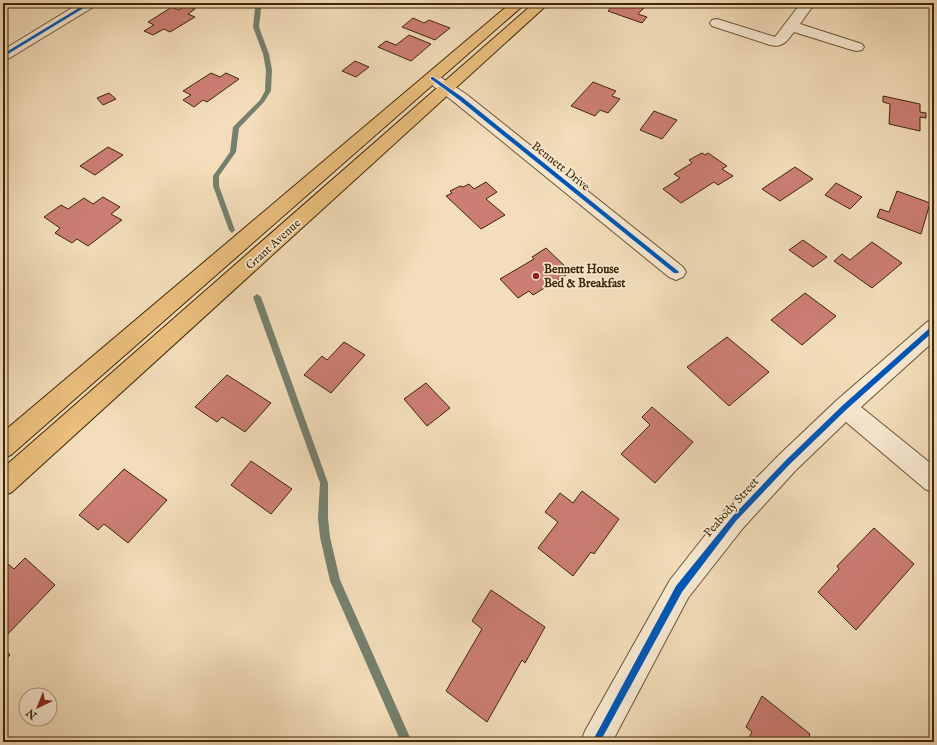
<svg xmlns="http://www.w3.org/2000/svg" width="937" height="745" viewBox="0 0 937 745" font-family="'IM FELL English',serif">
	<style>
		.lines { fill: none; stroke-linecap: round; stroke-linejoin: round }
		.stream { fill: #76806d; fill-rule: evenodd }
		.building { fill: #cc7e75; stroke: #3e2704 }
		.minor-casing { stroke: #6b5432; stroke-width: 2 }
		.major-casing { stroke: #3e2704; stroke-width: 2 }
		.minor { fill: #f7e9d2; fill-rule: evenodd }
		.major { fill: #eabe7d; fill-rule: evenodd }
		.cycleway-casing { stroke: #f7e9d2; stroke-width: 2 }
		.cycleway { fill: #0057b8; fill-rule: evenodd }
		.poi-dot { fill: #8f2418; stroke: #f7e9d2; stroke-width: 1.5 }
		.labels { text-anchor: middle; stroke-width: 3.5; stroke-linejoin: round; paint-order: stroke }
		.street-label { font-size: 12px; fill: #3e2704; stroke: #f7e9d2 }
		.poi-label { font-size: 12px; font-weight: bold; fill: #3e2704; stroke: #f7e9d2; text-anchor: start }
	</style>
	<rect width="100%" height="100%" fill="#f3ddba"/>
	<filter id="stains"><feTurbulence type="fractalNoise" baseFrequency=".005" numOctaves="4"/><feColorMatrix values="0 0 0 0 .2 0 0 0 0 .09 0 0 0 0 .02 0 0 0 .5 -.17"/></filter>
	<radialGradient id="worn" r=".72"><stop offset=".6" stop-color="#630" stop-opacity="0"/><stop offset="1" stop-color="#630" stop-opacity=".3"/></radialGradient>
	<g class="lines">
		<path class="stream" d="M250,3H256L261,8L259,27L269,54L272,70L271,91L264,102L239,128L236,152L219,176V186L235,230L232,233L229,230L213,186V176L230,152L233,127L260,100L265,91L266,70L263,54L253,27L255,8Z
			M257,294L261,297L328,483V518L330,537L340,580L412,742H401L330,581L320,537L318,518L320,483L253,297Z"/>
	</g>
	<path class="building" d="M640,3L647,5L638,14L647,17L642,23L608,11L612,6L606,4Z
		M186,5L195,9L188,14L195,17L170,32L164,29L153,35L144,31L154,25L148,22L172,7L179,10Z
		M413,18L424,23L429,20L450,28L435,40L402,27Z
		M409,35L431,44L411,61L378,47L386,41L396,45Z
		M355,61L369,67L356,77L342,71Z
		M211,73L220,77L226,73L239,79L207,102L203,100L194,107L183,100L191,95L183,91Z
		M593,82L616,91L612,96L620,99L608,113L600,110L595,116L571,106Z
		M109,93L116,99L103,105L97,98Z
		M883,96L920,104V112L926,113V118L920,117V131L889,124L890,104L883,102Z
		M654,111L677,120L662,139L640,130Z
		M108,147L123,155L95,175L80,166Z
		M702,153L705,155L708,153L727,166L722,169L733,176L718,185L714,182L681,203L663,189L680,178L674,174L692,163L689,160Z
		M795,167L813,179L780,201L762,189Z
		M486,182L497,192L486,199L505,215L481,229L446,196L452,193L450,191L460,186L463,187L469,184L474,189Z
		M836,183L862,197L850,209L825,195Z
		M897,191L930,203L921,234L877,217L880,209L889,212Z
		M103,197L120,207L111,214L122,220L88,246L77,239L72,243L55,233L60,228L44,217L61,205L68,209L84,198L93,204Z
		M803,240L827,257L813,267L789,250Z
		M872,242L902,263L872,288L834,261L842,254L850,260Z
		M546,248L571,272L533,295L529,291L518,298L500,279L534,259L532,257Z
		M805,293L836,316L802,345L771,320Z
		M727,337L769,372L729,406L687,367Z
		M344,342L365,355L331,393L304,375L322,356L327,360Z
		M227,375L271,403L245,432L222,417L217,422L195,407Z
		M426,383L450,408L427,426L404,399Z
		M652,407L693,442L655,483L621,454L650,425L642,417Z
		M251,461L292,489L271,514L231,485Z
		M124,469L167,500L128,543L104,524L98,530L79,515Z
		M582,491L619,519L594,554L591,552L573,576L538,548L558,522L545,512L560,493L573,503Z
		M874,528L914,564L856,630L818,592L839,569L837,566Z
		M25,558L55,585L3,639V560L14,569Z
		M491,590L545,627L525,663L522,660L487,722L446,691L482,629L472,621Z
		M3,647L10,655L3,662Z
		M762,696L810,734L807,742H747L752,732L746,727Z"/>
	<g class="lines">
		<defs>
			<path id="minor" d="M80,3H97L95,6L8,59L3,61V50Z
				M801,3H815L800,24L862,44L864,47L862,50L857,51L852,50L794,32C787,41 783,48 770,45L712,26L710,23L712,20L717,19L775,37Z
				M432,73L437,75L466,94L683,267L686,272L683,277L676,280L669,277L454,102L427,81L424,78L427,75Z
				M934,319V341L861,407L934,466V493L925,489L846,422L795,471L743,528L688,598L612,742H581L585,731L670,580L725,510L779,455L837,400L927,322Z"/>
			<path id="major" d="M511,3H526L11,455L3,458V432Z
				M534,3H549L12,492L3,496V468Z"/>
		</defs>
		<use href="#minor" class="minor-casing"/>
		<use href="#major" class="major-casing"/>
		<use href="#minor" class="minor"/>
		<use href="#major" class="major"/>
		<defs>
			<path id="cycleway" d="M87,3H92L3,57V54Z
				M431,77H433L462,97L678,271L679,272L678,273H674L458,99L431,79Z
				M932,326H934V331L847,409L789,465L736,521L682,592L600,742H592L676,586L732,517L785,461L843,405Z"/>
		</defs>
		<use href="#cycleway" class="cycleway-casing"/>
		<use href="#cycleway" class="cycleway"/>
	</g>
	<circle class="poi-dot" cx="536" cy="276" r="4"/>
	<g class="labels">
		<g class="street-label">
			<text transform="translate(561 166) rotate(39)" y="4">Bennett Drive</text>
			<text transform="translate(273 244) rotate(-42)" y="4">Grant Avenue</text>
			<text transform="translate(731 507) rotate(-48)" y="4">Peabody Street</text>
		</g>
		<g class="poi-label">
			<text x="544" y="273">Bennett House<tspan x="544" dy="14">Bed &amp; Breakfast</tspan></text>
		</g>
	</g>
	<rect width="937" height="745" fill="none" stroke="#f3ddba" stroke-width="16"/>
	<rect x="4" y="4" width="929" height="737" fill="none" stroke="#3e2704" stroke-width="2"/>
	<rect x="8" y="8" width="921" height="729" fill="none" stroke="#3e2704"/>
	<g transform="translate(38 707) rotate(223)"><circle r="19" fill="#f7e9d2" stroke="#ad9b80"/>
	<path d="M0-3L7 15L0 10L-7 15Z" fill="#8f2418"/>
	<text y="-6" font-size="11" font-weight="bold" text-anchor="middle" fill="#3e2704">N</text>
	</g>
	<rect width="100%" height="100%" filter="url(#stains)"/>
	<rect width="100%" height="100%" fill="url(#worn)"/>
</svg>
